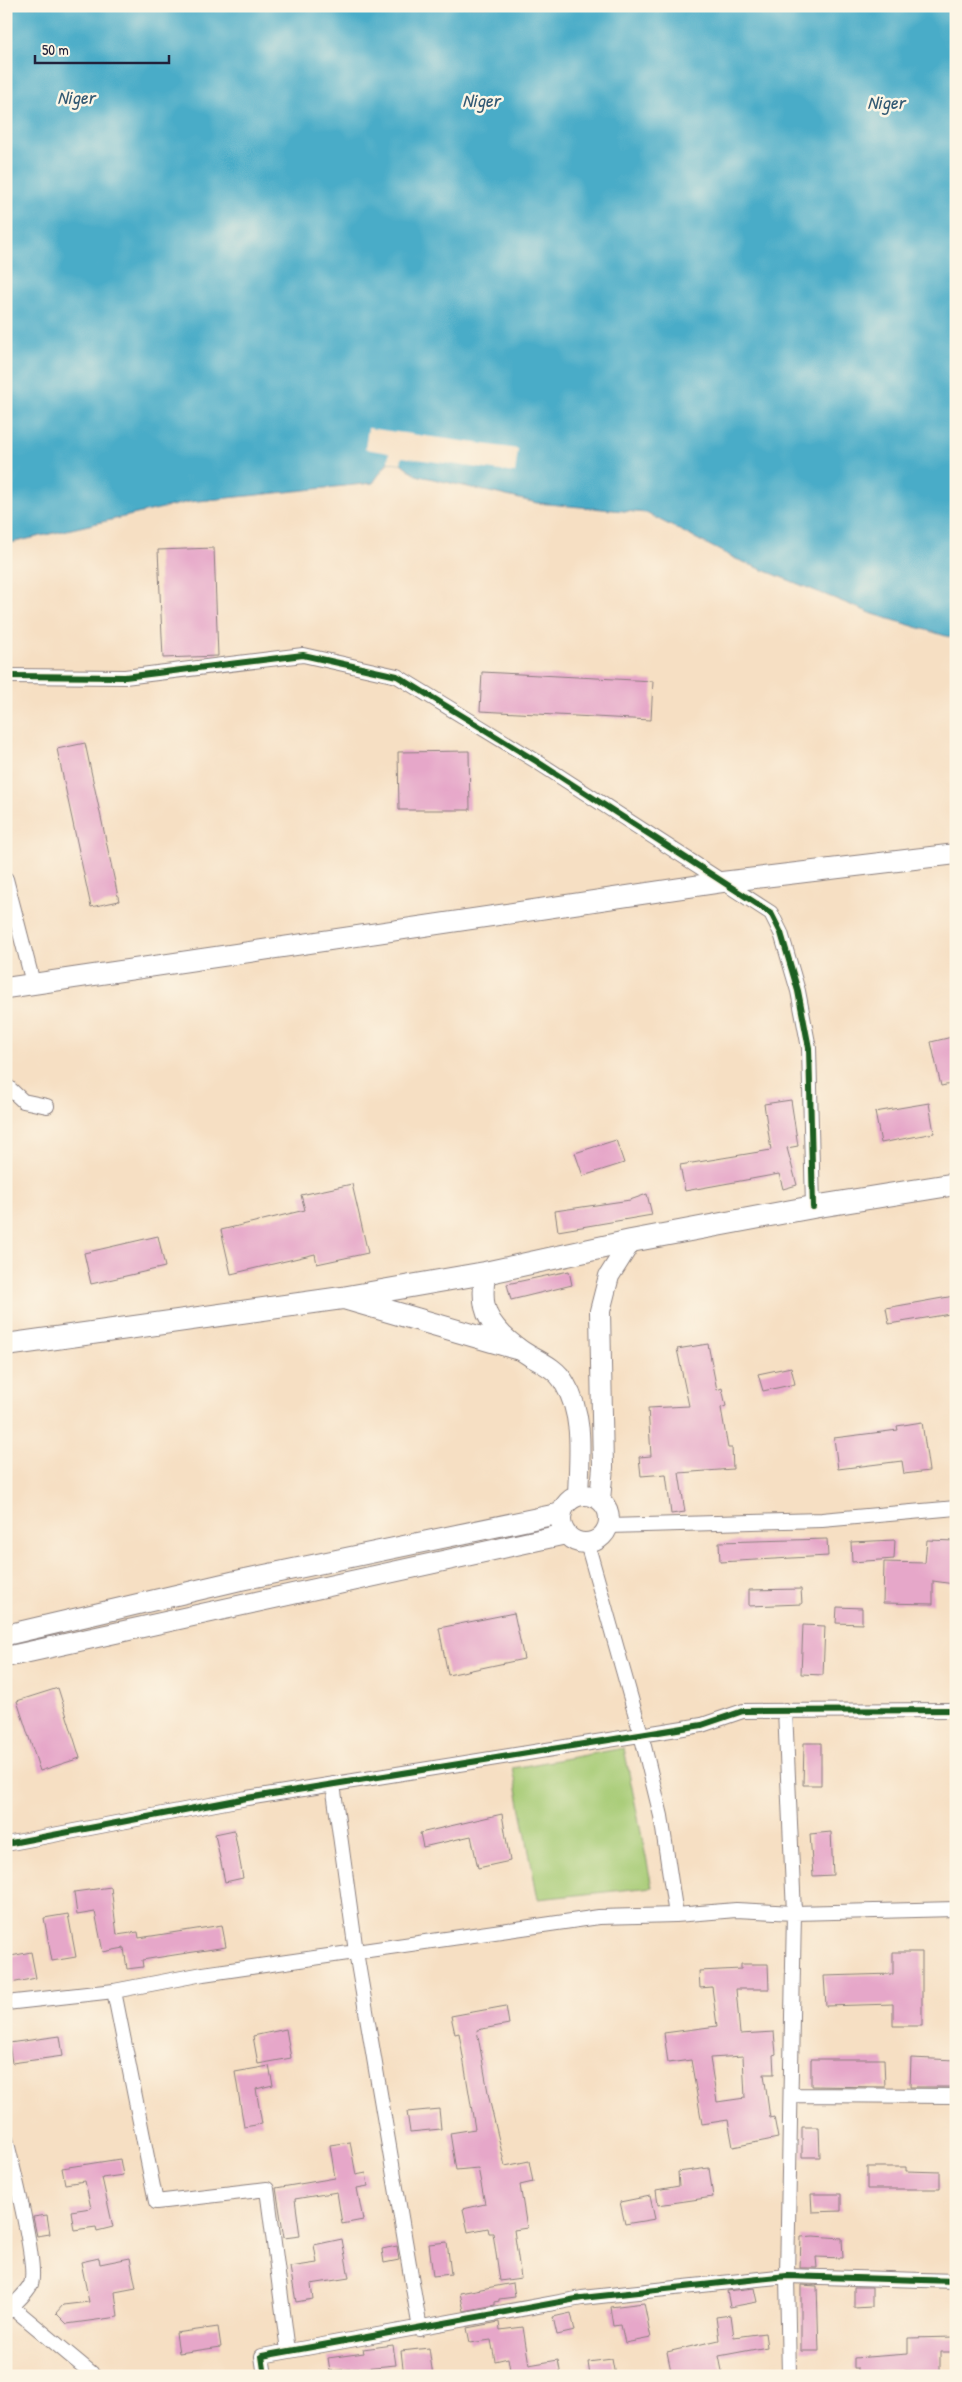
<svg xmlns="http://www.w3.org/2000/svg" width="962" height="2382" viewBox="0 0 962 2382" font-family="'Patrick Hand',sans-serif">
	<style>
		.green { fill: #a6cb75; stroke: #647658 }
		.water { fill: #49acc8; stroke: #366782 }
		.pier { fill: #f6dfc3 }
		.building { fill: #e6a7c9; fill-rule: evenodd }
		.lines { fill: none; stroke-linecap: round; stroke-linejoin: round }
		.street-casing { stroke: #8c807f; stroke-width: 16 }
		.secondary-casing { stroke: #8c807f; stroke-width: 22 }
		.primary-casing { stroke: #8c807f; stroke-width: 24 }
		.street { stroke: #fff; stroke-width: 14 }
		.secondary { stroke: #fff; stroke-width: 20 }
		.primary { stroke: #fff; stroke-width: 22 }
		.cycleway-casing { stroke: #fcf5e5; stroke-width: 9 }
		.cycleway { stroke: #1b5e20; stroke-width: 6 }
		.labels { text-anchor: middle; stroke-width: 5; stroke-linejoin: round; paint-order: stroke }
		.water-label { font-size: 19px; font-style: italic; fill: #325973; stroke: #fcf5e5 }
	</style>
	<rect width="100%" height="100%" fill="#fcf5e5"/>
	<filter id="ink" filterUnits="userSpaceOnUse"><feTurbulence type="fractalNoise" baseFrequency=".02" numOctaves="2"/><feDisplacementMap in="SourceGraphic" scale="10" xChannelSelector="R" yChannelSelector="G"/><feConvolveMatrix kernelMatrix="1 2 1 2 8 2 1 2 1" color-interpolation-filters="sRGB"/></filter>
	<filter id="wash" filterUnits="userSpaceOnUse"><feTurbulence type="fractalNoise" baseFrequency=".0096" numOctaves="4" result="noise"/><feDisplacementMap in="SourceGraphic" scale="20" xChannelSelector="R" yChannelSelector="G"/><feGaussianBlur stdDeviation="1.12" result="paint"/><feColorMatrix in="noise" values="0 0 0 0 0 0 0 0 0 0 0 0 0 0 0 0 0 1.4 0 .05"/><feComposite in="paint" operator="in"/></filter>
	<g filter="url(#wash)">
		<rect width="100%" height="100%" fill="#f6dfc3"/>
		<path class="green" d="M624,1748L652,1887L538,1899L513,1768Z"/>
		<path class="water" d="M6,6H956V639L873,614L736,559L646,513L537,503L416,475L401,463L388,462L373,483L189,502L6,544Z"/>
		<path class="pier" d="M368,428L518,449L515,473L402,457L401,463L388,462L389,453L365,449Z"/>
		<g id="blocks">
			<path class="building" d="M214,548L218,656L163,658L158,550Z
				M482,672L653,681L651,720L480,711Z
				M85,743L119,901L91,907L57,749Z
				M469,751L470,810H399L398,752Z
				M956,1036V1083L941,1086L931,1042Z
				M791,1100L798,1146L787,1148L797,1185L783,1189L779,1174L685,1191L680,1165L771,1150L764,1104Z
				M929,1103L934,1133L881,1143L875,1112Z
				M616,1140L624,1163L583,1176L575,1153Z
				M352,1184L368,1253L317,1264L315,1254L231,1274L221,1230L305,1210L301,1195Z
				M647,1194L652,1215L558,1231L555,1211L630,1200Z
				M158,1236L165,1267L91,1284L84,1253Z
				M569,1271L572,1285L511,1300L507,1284Z
				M954,1296L956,1313L889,1324L886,1308Z
				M708,1344L717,1390L722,1388L726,1406L721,1408L728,1448H732L733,1469L679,1473L685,1512L671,1514L666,1474L641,1476L639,1457L651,1456L648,1408L689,1406L677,1349Z
				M791,1367L795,1384L763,1391L758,1374Z
				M922,1422L929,1471L904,1474L902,1461L838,1469L834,1438L898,1430L897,1426Z
				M827,1539L828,1556L720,1562L719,1542Z
				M895,1540L894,1559L852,1562L851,1542Z
				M927,1540L955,1541L954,1584L933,1581V1604L883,1603L884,1562L925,1563Z
				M801,1589L802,1604L749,1606V1590Z
				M837,1607L862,1608V1624L836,1623Z
				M514,1613L524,1659L448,1675L439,1628Z
				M803,1625L825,1626L823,1675L801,1674Z
				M58,1688L80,1758L40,1771L17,1701Z
				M804,1743H821V1785H803Z
				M502,1814L510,1861L478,1868L471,1836L423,1847L420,1833Z
				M234,1830L243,1878L225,1882L215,1834Z
				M831,1832L833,1875L813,1876L810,1834Z
				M111,1887L117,1935L138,1932L139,1938L222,1925L226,1947L142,1960L143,1967L127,1969L124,1948L103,1952L95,1912L77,1915L74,1892Z
				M68,1914L76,1957L52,1961L44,1918Z
				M31,1952L36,1978L6,1984V1957Z
				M893,1952H922V2026H893V2004L826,2006L824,1976L893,1974Z
				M741,1964H768L769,1989H736L740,2034L774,2032L776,2054L773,2055L774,2074H764L770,2118L774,2117L778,2138L733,2147L728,2120L702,2124L691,2060L668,2063L664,2033L717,2026L712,1987L700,1988L699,1971L741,1969ZM743,2056L745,2098L717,2102L710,2058Z
				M506,2006L509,2024L477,2030L489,2098L505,2166L529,2161L533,2182L520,2185L527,2228L514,2230L521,2278L500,2281L493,2233H489L488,2228L468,2232L463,2209L485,2204L478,2168L456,2170L450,2133L475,2129L459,2033L455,2034L451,2016Z
				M286,2029L291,2058L258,2064L253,2036Z
				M60,2036L63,2056L12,2063L9,2043Z
				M911,2058L956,2060V2087H910Z
				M811,2059H884L885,2087L811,2086Z
				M269,2066L273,2085L256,2089L262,2124L244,2127L235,2072Z
				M439,2109L441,2129L410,2132L407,2112Z
				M802,2127H819L820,2157H802Z
				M350,2142L356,2175L366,2173L368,2186L357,2188L363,2220L342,2224L337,2192L295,2199L300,2236L284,2238L276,2188L335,2178L330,2145Z
				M120,2159L123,2175L102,2178L113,2227L97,2231L96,2227L74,2230L71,2211L91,2208L85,2181L65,2184L62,2168Z
				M867,2167H906V2171L940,2172V2189H867Z
				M709,2168L713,2197L658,2205L656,2190L679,2186L678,2172Z
				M811,2194H841V2211L812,2212Z
				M650,2196L655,2219L625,2224L620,2202Z
				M47,2215L50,2234L37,2236L33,2217Z
				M813,2236L842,2238L843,2258L816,2257L817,2268H800L801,2237Z
				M342,2239L349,2278L311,2284L313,2299L296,2302L290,2267L317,2263L314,2245Z
				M447,2242L451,2274L433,2276L429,2244Z
				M397,2246L399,2260L384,2263L382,2249Z
				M99,2258L100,2264L130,2258L136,2288L115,2292L118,2317L67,2324L56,2313L63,2305L89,2302L81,2262Z
				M513,2283L515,2297L499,2299V2301L495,2302V2305L464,2311L460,2293Z
				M801,2285L817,2286L819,2351H801Z
				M854,2287H872V2307L854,2308Z
				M754,2288L757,2302L730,2307L727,2291Z
				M644,2303L651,2338L625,2343L621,2325L613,2326L610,2307Z
				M571,2313L575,2331L557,2335L553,2317Z
				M731,2315L734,2337L765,2333L767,2347L719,2356L723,2376H672L667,2352L719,2340L716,2317Z
				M499,2322L500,2330L523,2327L529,2365L558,2360L561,2376H511L508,2358L495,2361L491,2340L470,2343L467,2328Z
				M218,2327L221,2347L179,2353L176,2333Z
				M956,2337V2352H940V2376H911V2371L880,2370V2373L858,2374V2369H854V2358L908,2354V2338Z
				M393,2345L396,2365L330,2371L328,2358L364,2353L363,2349Z
				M429,2348L433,2376H404L401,2351Z
				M612,2359L615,2376H590L588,2362Z"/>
		</g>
	</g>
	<g filter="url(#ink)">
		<use href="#blocks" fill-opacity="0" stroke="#8c807f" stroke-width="1"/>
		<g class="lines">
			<defs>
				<path id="street" d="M6,676L125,677L303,655L397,676L536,761L771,913L781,933L798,991L809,1048L813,1207
					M6,879L33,983
					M6,1085L23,1101L47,1106
					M609,1526L822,1520L956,1508
					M587,1543L641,1734L661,1816L676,1915
					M785,1710L794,1913L787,2276L789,2376
					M333,1784L356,1952L420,2329
					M6,1844L247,1798L702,1725L743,1711L956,1710
					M114,1991L156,2202L267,2189L288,2351
					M6,2003L114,1991L203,1974L599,1917L676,1915L736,1910L794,1913L956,1909
					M791,2095L956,2096
					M6,2139C12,2164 38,2265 31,2284C27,2294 13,2304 6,2313
					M6,2302L95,2376
					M265,2376L262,2356L582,2298L787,2276L956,2281"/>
				<path id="secondary" d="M6,988L722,882L956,854
					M485,1273C484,1284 482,1295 485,1307C489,1327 513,1346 530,1356C543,1363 558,1370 565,1384C585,1417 579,1459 578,1496
					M561 1519a24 24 0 1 1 48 0a24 24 0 1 1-48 0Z
					M600,1500L603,1467L600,1311L609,1276L631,1241
					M6,1635L236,1581L562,1513
					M6,1657L566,1534"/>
				<path id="primary" d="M347,1299L516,1348
					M6,1345L342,1298L485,1273L631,1241L813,1207L956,1184"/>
			</defs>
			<use href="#street" class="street-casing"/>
			<use href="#secondary" class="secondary-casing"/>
			<use href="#primary" class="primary-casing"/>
			<use href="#street" class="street"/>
			<use href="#secondary" class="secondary"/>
			<use href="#primary" class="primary"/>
			<defs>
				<path id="cycleway" d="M6,676L125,677L303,655L397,676L536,761L771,913L781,933L798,991L809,1048L813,1207
					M6,1844L247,1798L702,1725L743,1711L956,1710
					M265,2376L262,2356L582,2298L787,2276L956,2281"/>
			</defs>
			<use href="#cycleway" class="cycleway-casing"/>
			<use href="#cycleway" class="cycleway"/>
		</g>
	</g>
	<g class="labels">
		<g class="water-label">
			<text x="76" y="104">Niger</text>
			<text x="481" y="107">Niger</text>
			<text x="886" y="109">Niger</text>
		</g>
	</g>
	<rect width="962" height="2382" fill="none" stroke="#fcf5e5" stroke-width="25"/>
	<path d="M35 55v8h134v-8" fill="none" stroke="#22223b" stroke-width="2.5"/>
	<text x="42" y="55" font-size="15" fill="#22223b" stroke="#fcf5e5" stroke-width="4" paint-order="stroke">50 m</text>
</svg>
